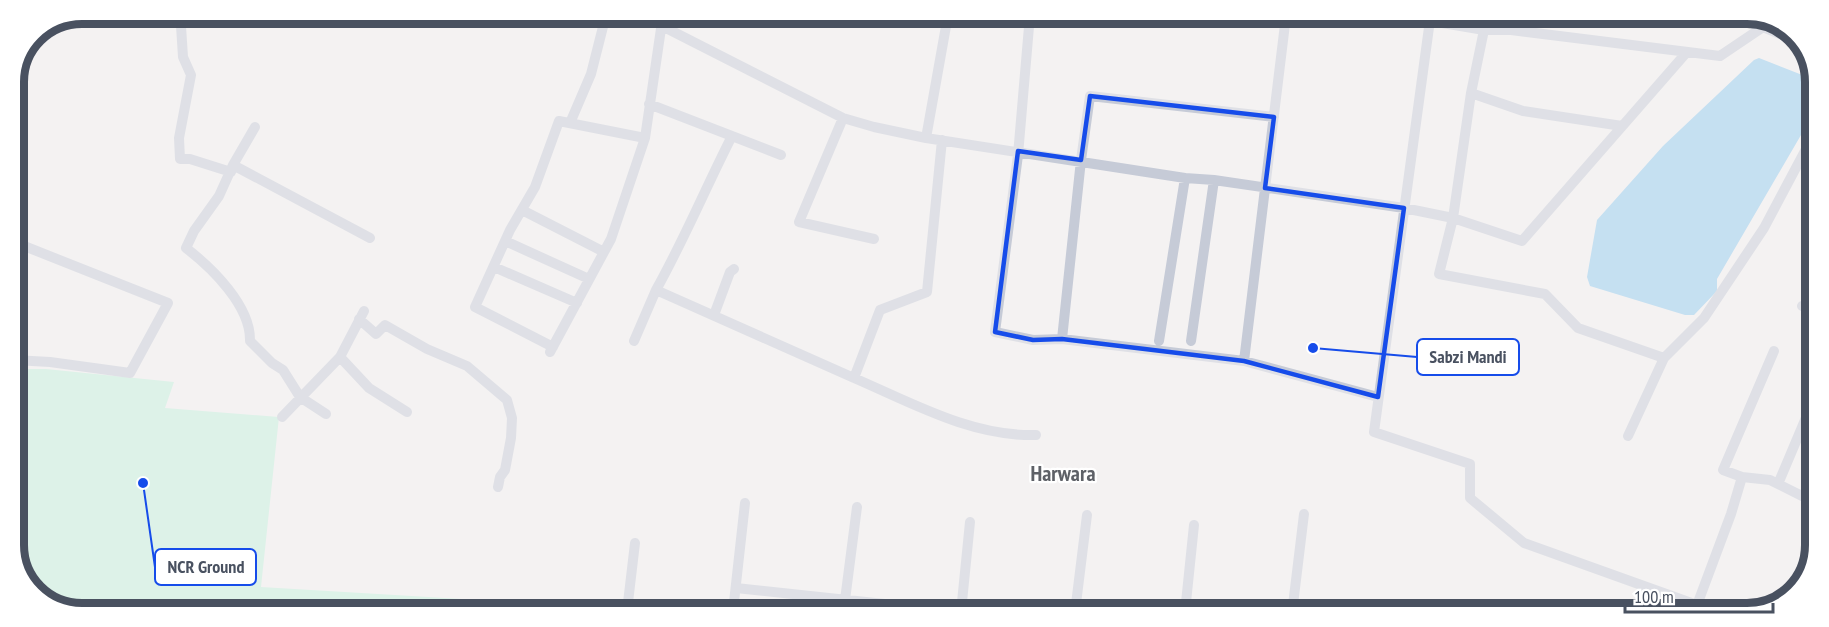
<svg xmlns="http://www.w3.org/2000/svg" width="1829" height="627" viewBox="0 0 1829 627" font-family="'PT Sans Narrow',sans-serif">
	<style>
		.green { fill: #c1f1dc }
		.water { fill: #8dc9ef }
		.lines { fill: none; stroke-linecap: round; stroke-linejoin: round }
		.minor { stroke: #c6cbd7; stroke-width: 10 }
		.marked { fill: none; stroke: #164cea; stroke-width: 4.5; stroke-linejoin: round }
		.labels { text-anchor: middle; stroke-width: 4.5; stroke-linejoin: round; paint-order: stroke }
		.district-label { font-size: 22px; font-weight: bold; fill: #5e6167; stroke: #fff }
		.rim { fill: none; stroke: #495160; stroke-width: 8 }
		.leader { fill: none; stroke: #164cea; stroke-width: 2 }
		.callout-dot { fill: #164cea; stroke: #fff; stroke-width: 2 }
		.callout { fill: #fff; stroke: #164cea; stroke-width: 2 }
		.callout-label { font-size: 18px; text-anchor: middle; font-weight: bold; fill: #495160 }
	</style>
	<rect width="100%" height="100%" fill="#f4f2f2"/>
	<path class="green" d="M14,369H46L174,382L165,408L279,417L261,587L462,599L461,611L60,610L28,587L14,550Z"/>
	<path class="water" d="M1759,58L1815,80V111L1717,279V291L1694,315H1685L1590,286L1587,277L1597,220L1663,146L1754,60Z"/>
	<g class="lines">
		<path class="minor" d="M175,14L181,26L183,57L191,75L179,138L180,159H190L231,172
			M1030,15L1018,155L995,332L1033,340L1062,339L1244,361
			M1286,16L1244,361L1378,397
			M1401,16L1484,30H1511L1720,56L1763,27L1802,43
			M1430,20L1374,432L1470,464V498L1524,543L1697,605L1731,514L1742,477L1723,470L1774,351
			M660,25L843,118L874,127L926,138L1185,178L1214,180L1404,208L1453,218L1522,241L1687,52
			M1484,30L1471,93L1453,218L1439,274L1545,294L1578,328L1664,358
			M1511,30L1513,16
			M1471,93L1523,111L1622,126
			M14,102L21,106L14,119
			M649,104L781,155
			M843,118L799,222L874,239
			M570,123L591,74L606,15
			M255,127L233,165L219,196L194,231L186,248C212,268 251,306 250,341L272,363L283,370L300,397L326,414
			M732,136C706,187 684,240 656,290L854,378L880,310L927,292L942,140
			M926,138L948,15
			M233,165L370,238
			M522,210L604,252
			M505,241L589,279
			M14,242L168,303L130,373L50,362L14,360
			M494,267L577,303
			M1802,306L1814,310
			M714,315L730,272L734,269
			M359,319L376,334L385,325L427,349L467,366L507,400L512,418L511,438L505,470L500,477L498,487
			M1062,339L1081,160L1090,96L1274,117
			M634,341L656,290
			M1159,341L1185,178
			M1191,341L1214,180
			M553,347L475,307L510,230L535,187L559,121L645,138
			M550,352L611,239L645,138L663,15
			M340,357L369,388L407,412
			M854,378C912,403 972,437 1036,435
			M282,417L340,357L364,311
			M1628,436L1664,358L1704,318L1764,228L1815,132
			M1742,477L1770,480L1812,501
			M1778,484L1813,401
			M736,588L959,612
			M845,600L857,507
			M627,611L635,543
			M733,611L745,503
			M961,612L970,522
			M1075,612L1087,515
			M1185,612L1194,525
			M1292,613L1304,514"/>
	</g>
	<path d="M0 0H1829V627H0ZM1090,96L1274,117L1265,188L1404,208L1378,397L1244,361L1062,339L1033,340L995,332L1018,151L1081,160Z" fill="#f4f2f2" fill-opacity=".55" fill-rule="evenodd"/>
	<path class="marked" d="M1090,96L1274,117L1265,188L1404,208L1378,397L1244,361L1062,339L1033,340L995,332L1018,151L1081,160Z"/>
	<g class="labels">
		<g class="district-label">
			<text x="1063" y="481">Harwara</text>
		</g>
	</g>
	<path d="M0 0H1829V627H0ZM82 24H1747A58 58 0 0 1 1805 82V545A58 58 0 0 1 1747 603H82A58 58 0 0 1 24 545V82A58 58 0 0 1 82 24Z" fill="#fff" fill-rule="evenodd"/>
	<path class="rim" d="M82 24H1747A58 58 0 0 1 1805 82V545A58 58 0 0 1 1747 603H82A58 58 0 0 1 24 545V82A58 58 0 0 1 82 24Z"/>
	<path class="leader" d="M1313 348L1417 357M143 483L155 567"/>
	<g class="callout-dot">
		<circle cx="1313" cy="348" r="6"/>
		<circle cx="143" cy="483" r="6"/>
	</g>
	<g class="callout">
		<rect x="1417" y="339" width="102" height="36" rx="6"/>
		<rect x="155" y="549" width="101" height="36" rx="6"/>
	</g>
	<g class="callout-label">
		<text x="1468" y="363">Sabzi Mandi</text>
		<text x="206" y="573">NCR Ground</text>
	</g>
	<path d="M1625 603v9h148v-9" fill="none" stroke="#495160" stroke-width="3"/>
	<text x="1634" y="603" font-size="18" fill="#495160" stroke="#ffffff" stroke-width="4.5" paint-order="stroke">100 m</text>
</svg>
